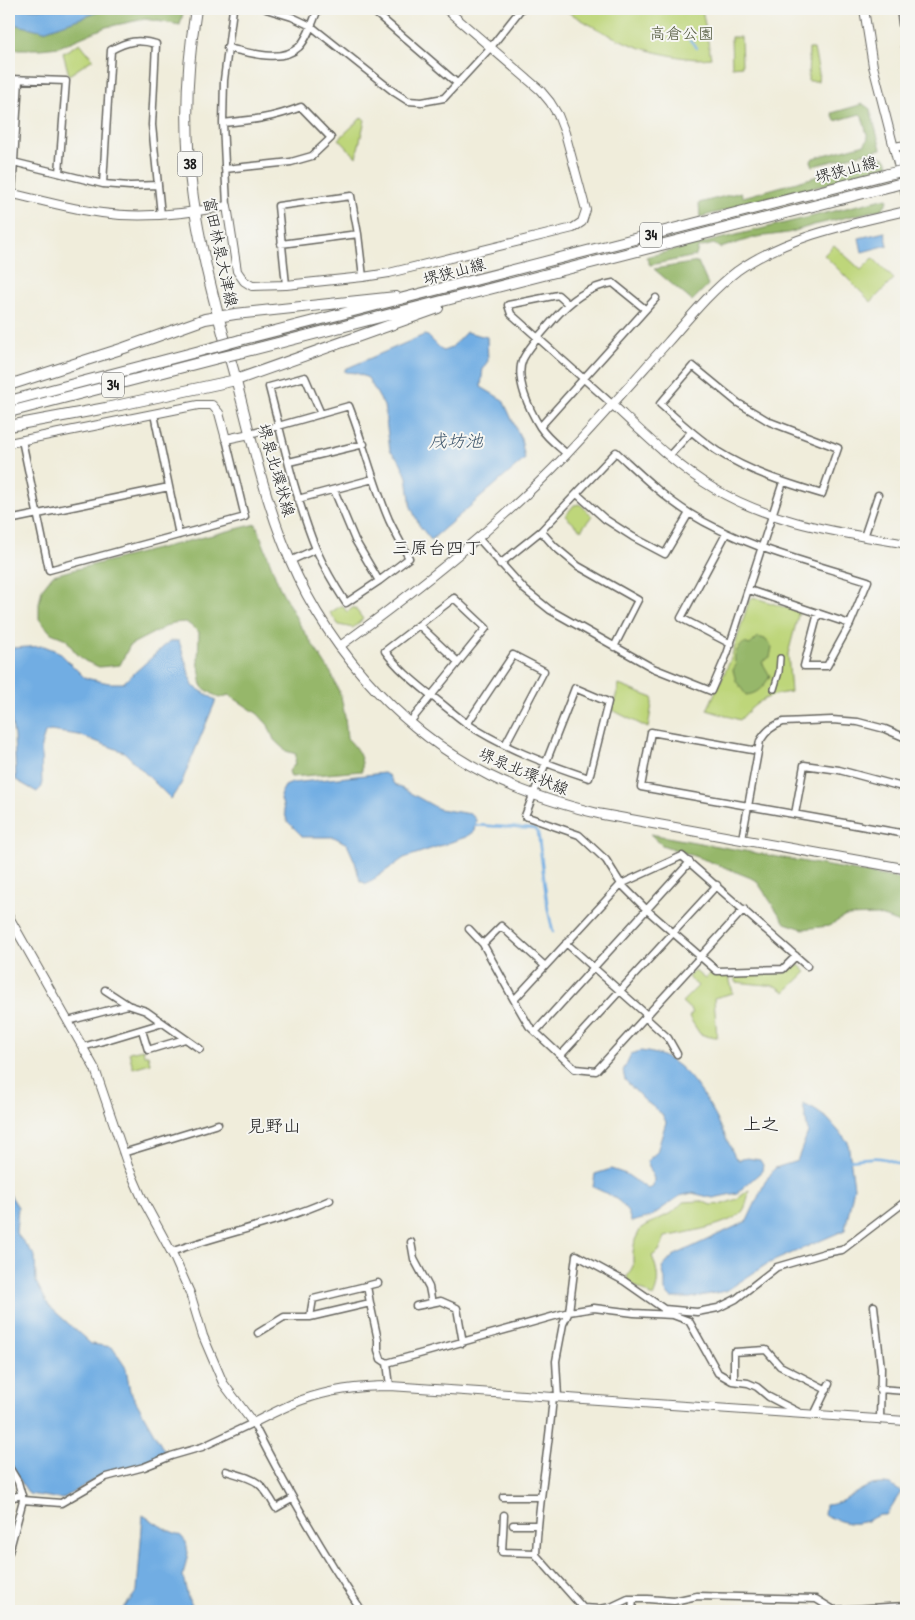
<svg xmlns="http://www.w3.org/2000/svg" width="915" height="1620" viewBox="0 0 915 1620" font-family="'Patrick Hand','Klee One',sans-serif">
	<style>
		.green { fill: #bed67a; stroke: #6d794b }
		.forest { fill: #96b76a; stroke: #596a43 }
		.water { fill: #71ade3; stroke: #466480 }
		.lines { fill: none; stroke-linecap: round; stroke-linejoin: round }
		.stream { stroke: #71ade3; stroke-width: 2.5 }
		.pedestrian-casing { stroke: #66655f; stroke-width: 8 }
		.minor-casing { stroke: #66655f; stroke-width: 9 }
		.tertiary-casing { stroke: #66655f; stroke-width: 10 }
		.secondary-casing { stroke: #66655f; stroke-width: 11 }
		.primary-casing { stroke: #66655f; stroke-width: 12 }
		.pedestrian { stroke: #fff; stroke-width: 5 }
		.minor { stroke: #fff; stroke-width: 6 }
		.tertiary { stroke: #fff; stroke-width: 8 }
		.secondary { stroke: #fff; stroke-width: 9 }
		.primary { stroke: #fff; stroke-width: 10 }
		.primary-bridge-casing { stroke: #66655f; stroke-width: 12; stroke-linecap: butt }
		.primary-bridge { stroke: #fff; stroke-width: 10 }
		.labels { text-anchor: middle; stroke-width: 4; stroke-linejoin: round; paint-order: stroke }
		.shield { fill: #f6f6f2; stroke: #5d5d5c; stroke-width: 1 }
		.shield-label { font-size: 15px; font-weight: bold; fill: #1c1c1c }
		.park-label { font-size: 16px; fill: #4d5438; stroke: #f6f6f2 }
		.street-label { font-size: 16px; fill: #1c1c1c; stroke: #f6f6f2 }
		.water-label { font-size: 18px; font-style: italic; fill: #3e566c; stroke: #f6f6f2 }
		.neighbourhood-label { font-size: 18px; fill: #1c1c1c; stroke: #f6f6f2 }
	</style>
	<rect width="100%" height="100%" fill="#f6f6f2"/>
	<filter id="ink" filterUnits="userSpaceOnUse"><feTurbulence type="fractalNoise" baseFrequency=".02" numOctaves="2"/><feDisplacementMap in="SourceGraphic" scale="10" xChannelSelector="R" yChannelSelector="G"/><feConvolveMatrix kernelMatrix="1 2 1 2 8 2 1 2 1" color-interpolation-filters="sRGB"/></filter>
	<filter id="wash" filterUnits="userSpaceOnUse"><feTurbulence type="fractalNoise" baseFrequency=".0096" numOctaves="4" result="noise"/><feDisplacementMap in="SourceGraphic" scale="20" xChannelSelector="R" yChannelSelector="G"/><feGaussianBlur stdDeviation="1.12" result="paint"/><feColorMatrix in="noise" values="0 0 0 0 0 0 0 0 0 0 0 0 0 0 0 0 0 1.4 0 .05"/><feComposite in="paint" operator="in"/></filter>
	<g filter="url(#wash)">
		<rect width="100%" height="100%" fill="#f0eddb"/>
		<path class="green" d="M563,9H700L703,14L711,58C696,60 683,58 669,55C626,47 599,30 563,9Z
			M731,37H741L742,66L732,67Z
			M80,43L93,59L69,75L63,53Z
			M809,49H814L819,73L818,81H808Z
			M362,117L365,120L356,157L339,139Z
			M834,245L861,270L873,258L894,279L871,302L824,255Z
			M580,504L592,516L581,530L565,516L574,505Z
			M753,597L799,612L788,654L791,692C766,695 756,702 740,720L707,710L730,661L749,601Z
			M342,605L347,612L354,607L363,619L353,628L339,625L330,613Z
			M619,685L653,698L648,728L612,710Z
			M795,965H799L806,972L785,992L776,986L735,982V974L784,973Z
			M694,970L705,979L712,971L716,974H730V981L733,993L714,998L717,1037H710L700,1034L689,1017L693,1012L682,1002L698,986L688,977Z
			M143,1049L144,1055H148L150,1063L133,1068L129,1052Z
			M749,1190C748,1196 747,1204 744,1209C736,1225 682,1233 665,1237L659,1251L652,1256C658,1271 660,1283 653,1297L628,1281L627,1277L633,1266V1252L635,1240L641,1228L673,1212L683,1202L701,1201L711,1205L723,1204L737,1199Z"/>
		<path class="forest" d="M9,9H184L180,25L145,19L106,27L59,47L40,49H9Z
			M863,104L870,109L881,149L813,166L811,161L813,158L865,144L868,138L862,116L860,114L835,121L832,113Z
			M879,156L887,159L889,165L877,169L874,172L700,217L699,203L741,192L743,197L851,167V165Z
			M887,198L888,201L882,209L814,225L788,233L757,237L720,248L714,244L698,248L696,256L650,265L646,257Z
			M698,262L708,285L692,301L654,269Z
			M256,524L279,586L300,625L331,673L341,696L345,717L347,738C355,746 364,757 362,771L291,777L289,771L295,764L296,754L286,751L274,740L268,725L258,714L229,695L219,698L202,687L198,660L199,632L186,622L173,623L130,645L120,665L99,667L85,661L75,652L66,639L51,633L39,619V604L42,589L53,575Z
			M758,637L765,639L772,647L770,657L762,662L770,676C764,686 758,694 746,695L736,681L733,670L736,665C732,655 737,649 744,643L750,645Z
			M650,834L906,880V925L877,915L846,916L829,926L803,929L785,923L756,880L714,863L662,845Z"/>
		<path class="water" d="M16,9H107L44,31L13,24L10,12Z
			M885,232L888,245L862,252L859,238Z
			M466,332L487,337L488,361L483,368L481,387L503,400L521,439L525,459L431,540L419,525L411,507L407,477L400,461L390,450L384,406L368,378L356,373L345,372V369L424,335L428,336L443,351L451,348Z
			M170,641H179L193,686L216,700L181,784L171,799L124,752L79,735L50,731L45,733L41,746L42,787L37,792L16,780L14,737L9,703V655L12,648L44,646L59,652L85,678L109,683H123Z
			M384,773L389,776L394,784L439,809L471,814L476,820L474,831L466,837L404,858L367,884L360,881L355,862L347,844L334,837H303L287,821L280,795L285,786L292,783Z
			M641,1051C647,1052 654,1053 660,1055C696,1068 720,1124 735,1157L739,1160L747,1158L760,1160L763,1165L762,1171L737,1193L713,1198L692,1193L680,1196L650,1217L631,1222C626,1200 611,1196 593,1187L595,1174L611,1169L626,1174L648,1189L653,1186L654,1179L647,1161L657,1152L666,1122L662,1114L643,1099L625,1080L623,1071L631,1054Z
			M803,1104L815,1110L828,1119L848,1142L854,1187L845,1230L767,1264L726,1291L690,1298H671L665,1291V1279L662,1268L673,1256L747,1221L765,1182L775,1168L797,1161L808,1132Z
			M9,1193L18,1207L16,1233L35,1256L36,1282L49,1306L91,1344L112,1347L126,1368L130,1391L166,1454L133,1466L105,1473L62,1499L29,1494L9,1463Z
			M885,1484L891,1485L901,1492L886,1515C874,1514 873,1520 863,1522C848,1526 838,1520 824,1515L825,1505C842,1505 854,1492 869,1486C874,1484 879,1484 885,1484Z
			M143,1515L167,1530L180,1535L186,1542L188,1553L183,1576L188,1598L194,1608L211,1611H123V1609L137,1591Z"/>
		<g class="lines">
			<path class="stream" d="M689,39L697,48
				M475,825L534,829L538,832L548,910L553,932
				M849,1160C872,1157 886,1154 906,1169"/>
		</g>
	</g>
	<g filter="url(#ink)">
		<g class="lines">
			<defs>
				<path id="pedestrian" d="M774,689L779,672L780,658"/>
				<path id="minor" d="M266,9L292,17L311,26L394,92L408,101L422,102L444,98L491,47L521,9
					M371,9L458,84
					M900,9L906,52
					M227,48C248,52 281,64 299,47C308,38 313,21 318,9
					M9,79L66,81L59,173
					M223,123C253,120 273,118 301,107L331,138L312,156L291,162L225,169
					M9,161L103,184L130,186L158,185L161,215
					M103,184L111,50C128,41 137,39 156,44L152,125L158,185
					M12,193L19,80
					M227,206L223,123L224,80L233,9
					M281,244L358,234
					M286,285L278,206L351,196L358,234L363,277
					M568,304L558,295L508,305L511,314L613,405
					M693,366L738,403L770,422L838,448L822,494C786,483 750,472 717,451C697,438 679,421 660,404Z
					M154,414L179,535
					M540,427L656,298
					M250,434L349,406C364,444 373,483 389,520C395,533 402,545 409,558L379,581L346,603C335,586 324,567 316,549C295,497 283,441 269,387L305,377L321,414
					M22,440L49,570L245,517L226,439
					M567,454C558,446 547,438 540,427C530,411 514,378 523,359C530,345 543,332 553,320C570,301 587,287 613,283L645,309
					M669,456L691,432
					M289,462L364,444
					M334,490L355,540L379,581
					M577,494L605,519L633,537L665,554L689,513
					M298,499L373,479
					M9,520L169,487
					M541,531L554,546L578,566L638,600L614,647
					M726,534L681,618L731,644
					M864,537L878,495
					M479,539L525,590L550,610L653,668L711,691L727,654L783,482
					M290,561L316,549
					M500,564L541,531L616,452C639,473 662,496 689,513C743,547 808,562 868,581L850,624L827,666H804L818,613
					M749,590L850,624
					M458,662L419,625L385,651C398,669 416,683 433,697C444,705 455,715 466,723C503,748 547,764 589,778L608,702L575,688L525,816L579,835L606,860L621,884L647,910L717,971L783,969L796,956
					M410,722L486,628L454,598L419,625
					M467,724L513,655L544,671L505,745
					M758,751L651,732L641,787L906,834
					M795,814L804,765L839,770L906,788
					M742,839L760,741C766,731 772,726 783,722L832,720L858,722L885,729L906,738
					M744,909L596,1071L575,1069L529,1026L514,1000L621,884L682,856L807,966
					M469,929L483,944L514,1000
					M566,943L647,1015
					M483,944L501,926L545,966
					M105,990L128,1005L146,1011L200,1049
					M645,1017L668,1038L677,1054
					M68,1021L128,1005
					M142,1030L148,1050L185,1039
					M536,1031L690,862
					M83,1047L163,1023
					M561,1055L717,885
					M123,1153L218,1124
					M411,1242L414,1259L429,1287L432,1303
					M171,1252C224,1233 279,1223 330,1200
					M367,1286L370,1303
					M416,1306L441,1301L457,1308L463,1343
					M874,1306L881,1368L880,1420
					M664,1309L697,1312L718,1308L736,1299L777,1267L825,1253L842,1250L906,1201
					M310,1317L313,1299L378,1283
					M258,1333L284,1317H310L370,1303L378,1340V1350L381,1359L387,1363L390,1386
					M387,1363L569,1312L594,1308L634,1313L673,1315L689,1321L718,1373L732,1381L748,1383L757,1387L769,1397L800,1413
					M734,1381V1352L766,1350L780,1366L827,1390
					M879,1389L906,1391
					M553,1396C549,1450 538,1502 536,1555L583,1608
					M558,1397L556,1361L563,1324L569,1312L576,1255L624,1281L664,1309V1311
					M814,1415L829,1384
					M9,1467L18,1482L23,1500
					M226,1471C256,1480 260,1479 276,1508L292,1499
					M503,1497H540
					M9,1498L22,1495
					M504,1515L502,1552L536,1553
					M513,1525H537
					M9,1552L23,1500L61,1503L106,1477L144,1467L171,1456L202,1447L253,1423C286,1488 321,1550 362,1611
					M584,1611L583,1608L600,1609L611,1607L628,1599H648L674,1601L697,1596L816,1599L834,1610L906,1606
					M632,1611L633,1599"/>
				<path id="tertiary" d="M864,9L873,66L906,195
					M894,147L906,145
					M9,193C40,200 70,209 102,213C144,219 186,214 227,206L237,271L244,281L252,286L286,285L363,277L389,273L573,228L582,222L586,210L565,133L558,115L550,102L540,90L446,9
					M613,405C644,434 676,466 713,488C773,524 839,532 906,544
					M9,443L198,405H212L219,413L226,439L250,434
					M340,646C421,587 498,526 567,454C602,417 635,379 668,342C690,317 711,291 737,271C785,237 849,224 906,211
					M9,917L95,1069L128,1166L142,1198L174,1257L190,1293L203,1336L223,1383L253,1423C269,1415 286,1406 302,1400C330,1390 361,1386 390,1386L906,1421"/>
				<path id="secondary" d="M236,380C250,433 262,488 282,540C319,639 395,728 490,776C524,793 563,805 600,814L906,869"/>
				<path id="primary" d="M196,9C186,71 184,136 193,198C202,259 219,320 236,380
					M240,340L888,174
					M243,352L891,186
					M9,385L124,348L205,319L235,314L396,297
					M9,401L215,347
					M9,412L218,358
					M9,426L106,408L236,380L438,308"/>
			</defs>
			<use href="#pedestrian" class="pedestrian-casing"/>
			<use href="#minor" class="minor-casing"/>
			<use href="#tertiary" class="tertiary-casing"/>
			<use href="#secondary" class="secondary-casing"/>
			<use href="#primary" class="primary-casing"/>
			<use href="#pedestrian" class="pedestrian"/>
			<use href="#minor" class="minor"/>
			<use href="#tertiary" class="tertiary"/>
			<use href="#secondary" class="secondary"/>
			<use href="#primary" class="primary"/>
			<defs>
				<path id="primary-bridge" d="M888,174L906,170
					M891,186L906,182
					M215,347L240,340
					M218,358L243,352"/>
			</defs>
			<use href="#primary-bridge" class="primary-bridge-casing"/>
			<use href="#primary-bridge" class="primary-bridge"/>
		</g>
	</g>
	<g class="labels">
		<g class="shield">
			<rect x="177.5" y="151.5" width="25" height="25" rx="4"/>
			<rect x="640" y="222.5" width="22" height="25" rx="4"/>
			<rect x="102" y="372.5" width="22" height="25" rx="4"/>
		</g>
		<g class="shield-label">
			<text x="190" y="169">38</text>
			<text x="651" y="240">34</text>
			<text x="113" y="390">34</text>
		</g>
		<g class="park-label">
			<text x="682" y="39">高倉公園</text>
		</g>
		<g class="street-label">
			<text transform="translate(846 169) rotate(-15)" y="6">堺狭山線</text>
			<text transform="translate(221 252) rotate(78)" y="6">富田林泉大津線</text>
			<text transform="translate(454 271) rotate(-15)" y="6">堺狭山線</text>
			<text transform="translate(277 470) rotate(74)" y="6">堺泉北環状線</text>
			<text transform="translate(524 771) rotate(23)" y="6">堺泉北環状線</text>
		</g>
		<g class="water-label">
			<text x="456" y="447">戌坊池</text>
		</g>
		<g class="neighbourhood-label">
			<text x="437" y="554">三原台四丁</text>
			<text x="761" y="1130">上之</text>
			<text x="274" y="1132">見野山</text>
		</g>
	</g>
	<rect width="915" height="1620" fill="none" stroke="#f6f6f2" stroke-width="30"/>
</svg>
